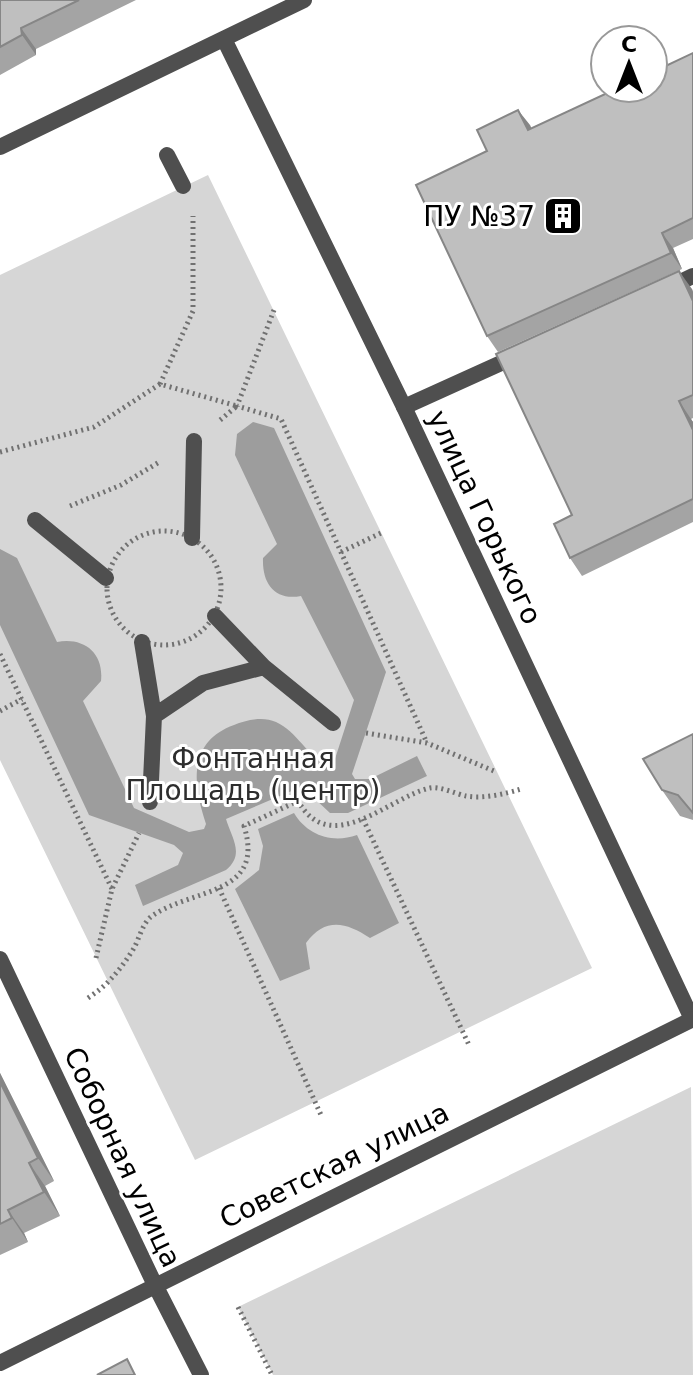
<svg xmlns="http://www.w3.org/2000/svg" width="693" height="1375" viewBox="0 0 693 1375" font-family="'DejaVu Sans',sans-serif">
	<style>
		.green { fill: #d6d6d6 }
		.water { fill: #9d9d9d }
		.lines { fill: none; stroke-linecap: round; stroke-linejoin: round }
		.path { stroke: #717171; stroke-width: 5; stroke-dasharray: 2 4; stroke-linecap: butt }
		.service { stroke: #4f4f4f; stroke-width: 16 }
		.pedestrian { stroke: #4f4f4f; stroke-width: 16 }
		.minor { stroke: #4f4f4f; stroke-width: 16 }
		.tertiary { stroke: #4f4f4f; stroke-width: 16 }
		.wall { fill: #a4a4a4 }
		.shaded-wall { fill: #868686 }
		.building { fill: #bfbfbf; stroke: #868686; stroke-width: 2 }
		.labels { text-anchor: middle; stroke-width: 6; stroke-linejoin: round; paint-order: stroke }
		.poi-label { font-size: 28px; fill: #000; stroke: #fff; text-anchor: end }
		.street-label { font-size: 28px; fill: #000; stroke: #fff }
		.park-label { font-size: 28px; fill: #2d2d2d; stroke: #fff }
	</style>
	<rect width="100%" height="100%" fill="#fff"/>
	<path class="green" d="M208,175L592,968L195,1160L0,760V275Z
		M691,1087L693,1375H273L238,1307Z"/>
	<path class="water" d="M253,422L274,428L386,672L352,774L355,779H370L417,756L427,776L348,813H330L314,798L308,784L226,819C232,839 245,854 226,870L143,906L135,885L178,865L183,853L174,845L89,815L0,625V549L17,558L57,642C84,637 104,653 101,681L83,701L134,808L189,832L204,829L206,824C193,785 187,742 234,725C246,720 263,716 276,722C298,732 311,761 327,765L334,762L354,700L301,596C275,601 262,584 263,558L277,544L235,455L237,434Z
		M294,813C307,835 332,844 357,835L399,923L370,938C346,922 325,917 306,943L310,969L280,981L235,889L259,870L263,846L258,829Z"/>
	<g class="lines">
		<path class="path" d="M274,310L237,406L281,419L427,743
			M160,384L193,311V216
			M0,452L94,427L160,384L237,406L219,421
			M70,506L121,485L161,461
			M107 588a57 57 0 1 1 114 0a57 57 0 1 1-114 0Z
			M341,552L381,533
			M0,654L112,889
			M0,711L22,699
			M366,733L427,743L494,771
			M363,819L469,1045
			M219,888L321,1115
			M96,958L112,889L139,833
			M88,998C108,985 121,969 134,948C139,939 143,922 152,916C192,888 266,896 244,826L298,801C331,859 389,797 430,788C440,786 456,794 466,796C483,799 505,794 521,789
			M238,1307L272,1375"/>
		<path class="service" d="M668,288L693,276
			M404,407L519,355"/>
		<path class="pedestrian" d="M224,39L404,407L692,1019
			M0,147L304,0
			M167,155L183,186
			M35,520L106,578
			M192,538L194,441
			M215,616L264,667
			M142,642L154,716
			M150,802L154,716L203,683L264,667L333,723
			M0,959L154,1283"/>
		<path class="minor" d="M154,1283L201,1375"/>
		<path class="tertiary" d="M0,1363L693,1019"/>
	</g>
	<path class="wall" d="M0,0H136L36,49V55L0,75Z
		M693,53V239L673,248L682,269L498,352L487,336V151L530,125L531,129Z
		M692,289L693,292V418L691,419L693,422V522L582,576L570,558L572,515Z
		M693,734V820L680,816L662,790Z
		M0,1073L54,1181L45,1186L60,1216L24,1233L28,1242L0,1255Z"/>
	<path class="shaded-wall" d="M21,28L36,49V55L22,35Z
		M518,110L530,125L539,146L528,130Z
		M662,233L673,248L682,269L671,253Z
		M679,271L692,289L693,292V301Z
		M679,401L693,422V430Z
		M0,1073L54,1181L38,1158L0,1082Z
		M29,1163L45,1186L60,1216L44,1192Z
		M8,1210L24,1233L28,1242L12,1218Z"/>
	<path class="building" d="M0,0H79L21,28L22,35L0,47Z
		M693,53V218L662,233L671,253L487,336L416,185L487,151L477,130L518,110L528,130L618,88H653V72Z
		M679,271L693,301V395L679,401L693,430V499L570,558L554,524L572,515L496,354Z
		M693,734V813L678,795L662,790L643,759Z
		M0,1082L38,1158L29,1163L44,1192L8,1210L12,1218L0,1224Z
		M127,1359L135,1375H97Z"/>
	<defs>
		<symbol id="building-square" viewBox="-11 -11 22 22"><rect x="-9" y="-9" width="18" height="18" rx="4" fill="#000" stroke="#fff"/><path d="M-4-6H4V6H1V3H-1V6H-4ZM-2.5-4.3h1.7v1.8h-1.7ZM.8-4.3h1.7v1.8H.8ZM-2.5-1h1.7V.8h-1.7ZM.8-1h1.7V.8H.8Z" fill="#fff"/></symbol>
	</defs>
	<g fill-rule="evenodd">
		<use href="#building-square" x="541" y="194" width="44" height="44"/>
	</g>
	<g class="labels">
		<g class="poi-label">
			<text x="535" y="226">ПУ №37</text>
		</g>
		<g class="street-label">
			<text transform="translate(485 517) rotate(65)" y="10">улица Горького</text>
			<text transform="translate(123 1157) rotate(65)" y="10">Соборная улица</text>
			<text transform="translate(334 1165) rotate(-26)" y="10">Советская улица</text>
		</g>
		<g class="park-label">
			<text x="253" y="768">Фонтанная<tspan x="253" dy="32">Площадь (центр)</tspan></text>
		</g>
	</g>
	<g transform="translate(629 64)"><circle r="38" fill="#ffffff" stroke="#999999" stroke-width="2"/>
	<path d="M0-6L14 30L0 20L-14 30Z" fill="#000000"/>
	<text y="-12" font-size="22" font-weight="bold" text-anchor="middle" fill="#000000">С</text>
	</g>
</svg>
